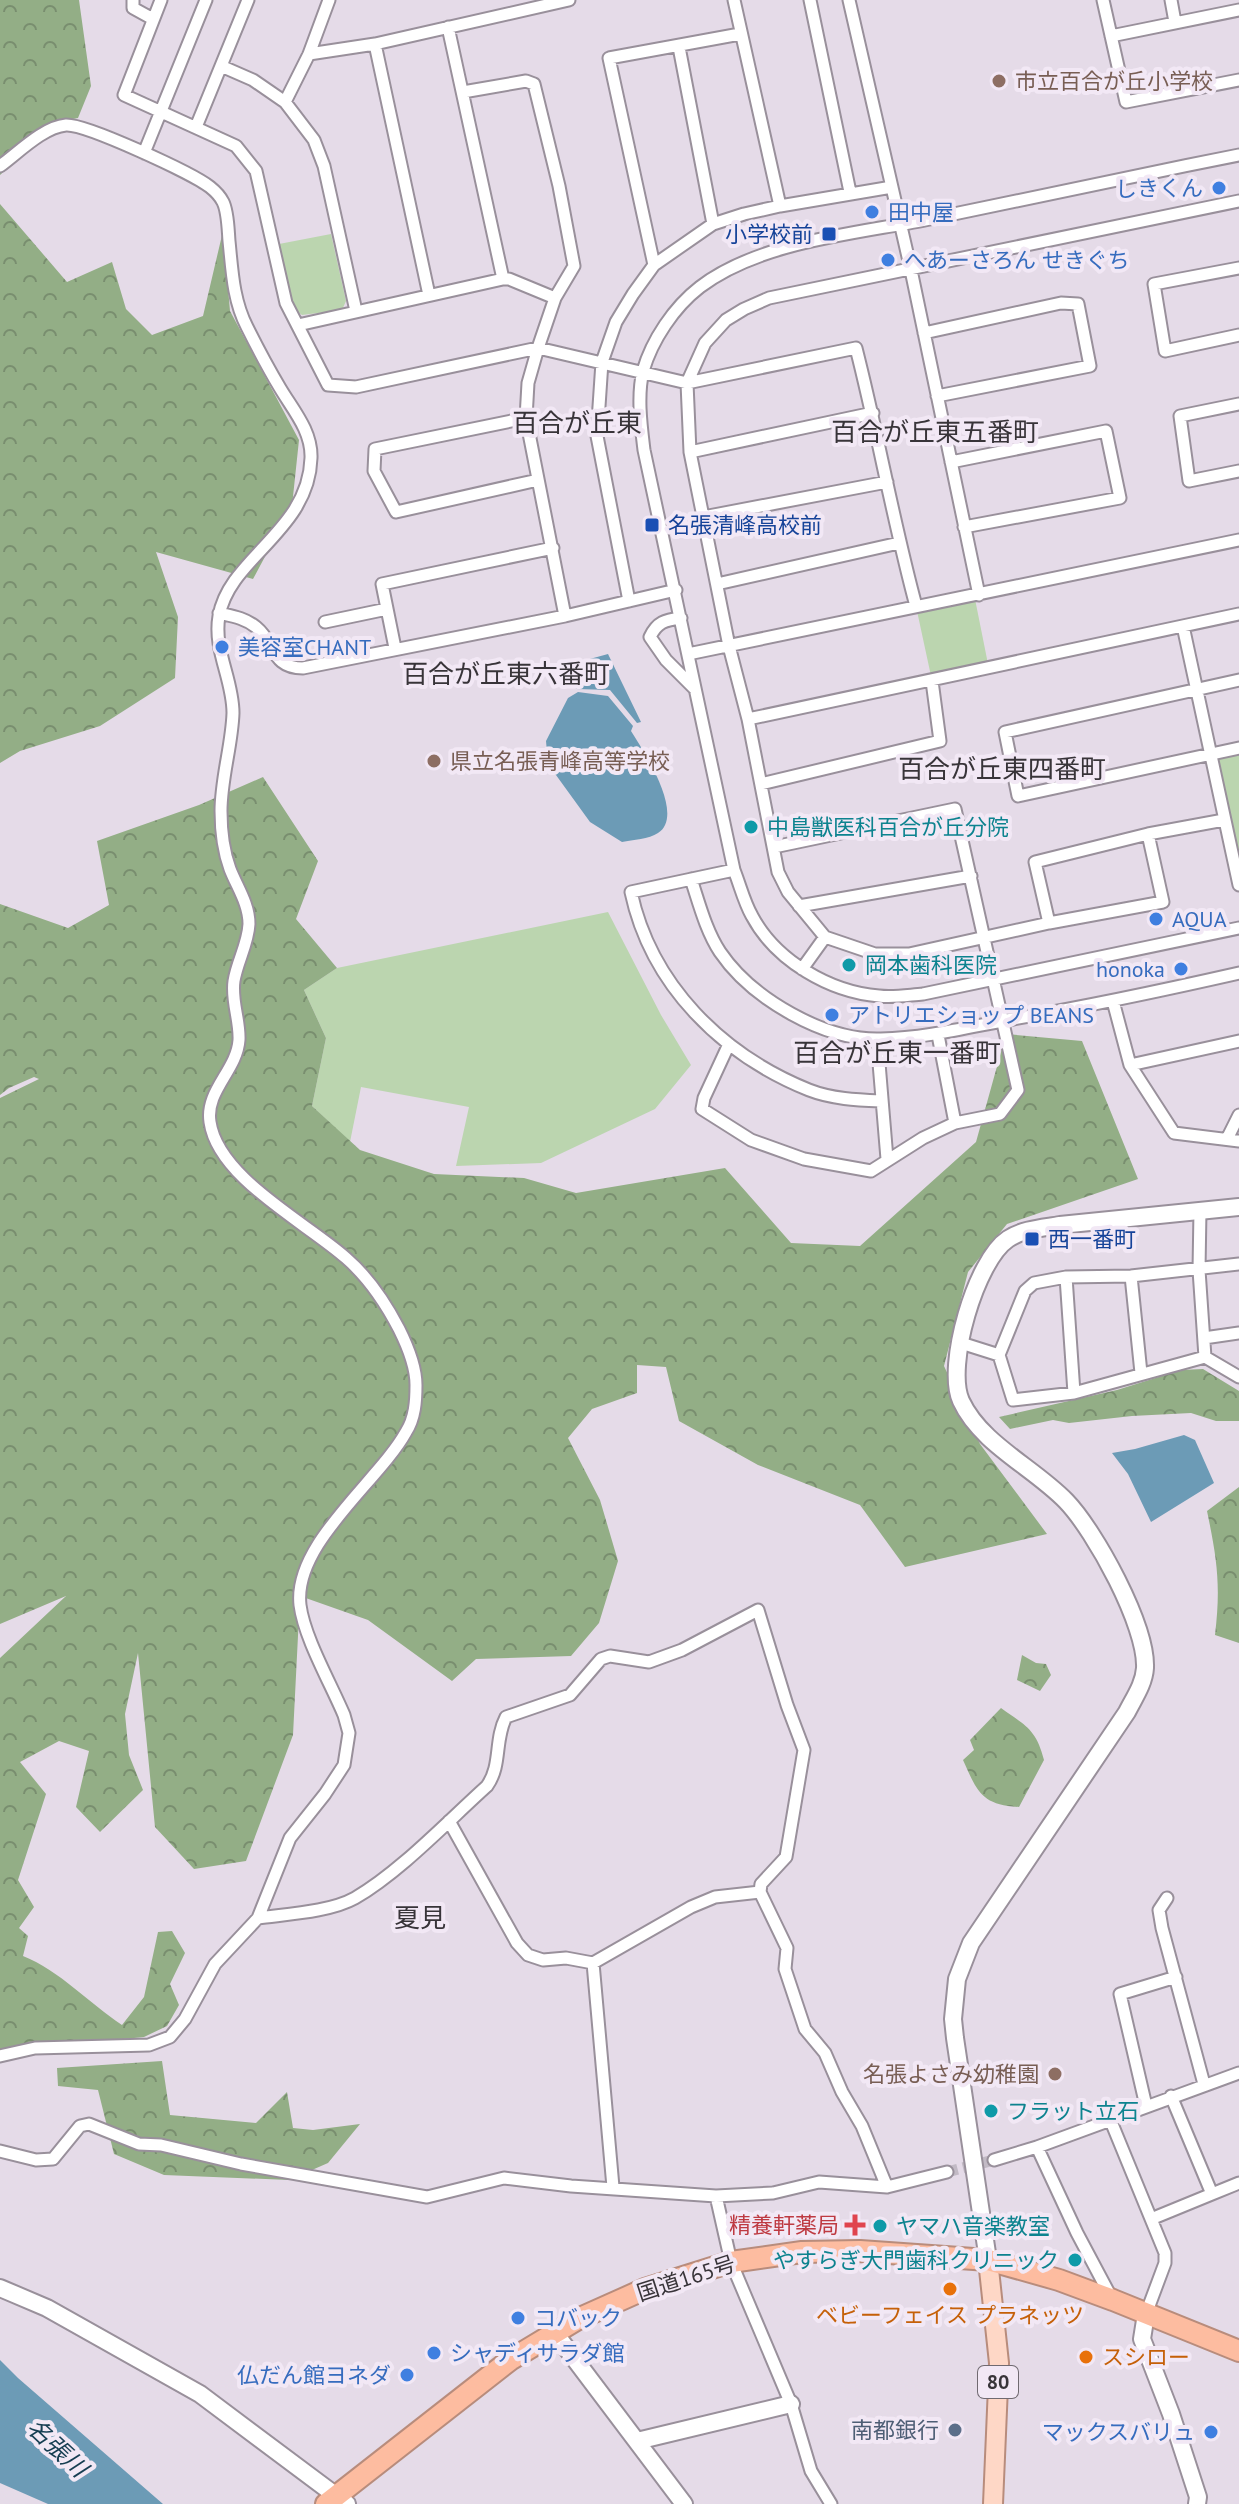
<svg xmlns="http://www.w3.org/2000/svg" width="1239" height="2504" viewBox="0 0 1239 2504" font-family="'PT Sans','Noto Sans JP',sans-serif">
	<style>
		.green { fill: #bbd5af }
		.forest { fill: url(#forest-crowns) }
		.water { fill: #6c9bb6 }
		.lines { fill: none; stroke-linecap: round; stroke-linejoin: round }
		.street-tunnel { stroke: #c2bac5; stroke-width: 11; stroke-dasharray: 11 5.5; stroke-linecap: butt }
		.street-casing { stroke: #99909b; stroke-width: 15 }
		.secondary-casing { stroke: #99909b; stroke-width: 20 }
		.primary-casing { stroke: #b88c7c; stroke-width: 22 }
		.highway-casing { stroke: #b88c7c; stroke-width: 24 }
		.street { stroke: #fff; stroke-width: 11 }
		.secondary { stroke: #fff; stroke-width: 16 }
		.primary { stroke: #fed7c6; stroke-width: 18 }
		.highway { stroke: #fdbca0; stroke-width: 20 }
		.education-dot { fill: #8d6e63; stroke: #f2e8f5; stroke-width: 3 }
		.shop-dot { fill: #3f7fe0; stroke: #f2e8f5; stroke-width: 3 }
		.transit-dot { fill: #1a4fb4; stroke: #f2e8f5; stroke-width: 3 }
		.culture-dot { fill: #0f9aa8; stroke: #f2e8f5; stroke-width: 3 }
		.health-dot { fill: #e0444e; stroke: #f2e8f5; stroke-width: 3 }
		.food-dot { fill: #e8710a; stroke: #f2e8f5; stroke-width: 3 }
		.service-dot { fill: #5c6f8a; stroke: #f2e8f5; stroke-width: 3 }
		.labels { text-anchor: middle; stroke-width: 8; stroke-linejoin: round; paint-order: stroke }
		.shield { fill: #f2e8f5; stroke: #706a71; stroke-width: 2 }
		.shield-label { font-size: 20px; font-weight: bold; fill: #383439 }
		.education-label { font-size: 22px; fill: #785e54; stroke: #f2e8f5; text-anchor: start }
		.shop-label { font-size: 22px; fill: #366cbe; stroke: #f2e8f5; text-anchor: start }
		.transit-label { font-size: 22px; fill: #164399; stroke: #f2e8f5; text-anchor: start }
		.culture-label { font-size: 22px; fill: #0d838f; stroke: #f2e8f5; text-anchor: start }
		.health-label { font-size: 22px; fill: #be3a42; stroke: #f2e8f5; text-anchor: end }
		.street-label { font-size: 22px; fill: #383439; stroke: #f2e8f5 }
		.food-label { font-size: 22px; fill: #c56008; stroke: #f2e8f5 }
		.service-label { font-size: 22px; fill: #4e5e75; stroke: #f2e8f5; text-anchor: end }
		.water-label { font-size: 24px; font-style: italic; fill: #163e52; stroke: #f2e8f5 }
		.quarter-label { font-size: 26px; fill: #383439; stroke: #f2e8f5 }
	</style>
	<defs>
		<pattern id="forest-crowns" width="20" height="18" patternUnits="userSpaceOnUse" patternTransform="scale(2)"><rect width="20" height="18" fill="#93ae86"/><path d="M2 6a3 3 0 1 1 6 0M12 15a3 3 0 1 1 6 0" fill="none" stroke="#798e6f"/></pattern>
	</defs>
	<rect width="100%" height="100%" fill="#e5dbe8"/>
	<path class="green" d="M331,234L346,301L342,310L302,315L294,309L279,244Z
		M975,599L988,664L931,676L917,611Z
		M1239,753V859L1217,758Z
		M608,912L661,1015L691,1065L655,1109L541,1163L456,1166L469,1107L361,1087L350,1142L312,1106L326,1038L304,990L337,968Z"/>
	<path class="forest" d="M0,0H79L91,86L78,118L58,122L0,175Z
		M0,204L67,282L112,262L126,309L152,335L203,316L223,231L230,311L299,440L292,506L253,579L156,552L178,617L175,678L100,726L20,751L0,763Z
		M263,777L318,861L296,919L337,968L304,990L326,1038L312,1106L360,1150L434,1174L524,1178L576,1193L725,1168L791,1243L860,1246L976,1142L1006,1034L1082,1041L1138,1179L1007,1224L968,1272L944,1366L980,1444L1047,1534L905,1567L860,1505L758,1465L679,1421L666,1367L637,1365V1393L592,1409L568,1438L600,1500L618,1561L599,1623L571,1656L476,1659L452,1681L368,1620L300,1596L293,1735L246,1861L194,1869L155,1827L138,1653L125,1714L129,1755L143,1790L100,1832L76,1807L89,1751L59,1741L20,1762L46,1794L18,1880L34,1907L19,1928L28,1936L23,1956C60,1971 89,2003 122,2025L144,1997L158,1932L172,1931L185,1953L170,1984L179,2005L167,2026L144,2037L35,2048L0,2057V1658L66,1596L0,1624V1098L39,1079L34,1077L9,1088L0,1095V904L68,928L109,905L97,841L199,805Z
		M1203,1369L1239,1391V1421H1216L1191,1413L1132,1416L1069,1423L1053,1420L1010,1429L999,1417L1117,1390L1181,1370Z
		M1239,1487V1643L1215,1635C1221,1585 1217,1559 1207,1511Z
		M1022,1655L1036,1663L1046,1664L1051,1675L1040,1691L1017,1680Z
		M1001,1708C1026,1726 1036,1729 1044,1760L1019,1807C981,1805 977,1791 963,1760L974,1750L970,1740Z
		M162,2061L170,2115L256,2123L287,2092L293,2128L313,2130L360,2124L328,2163L289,2180L164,2175L114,2154L98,2090L58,2086L57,2068Z"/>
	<path class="water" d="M608,654L641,722L637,723L610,690L576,689L573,676L557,668Z
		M578,692L608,696L633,726L631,731C643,750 686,815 658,833C649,839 633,840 622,842L590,822L548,764L546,741L568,698Z
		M1184,1435L1195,1440L1214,1483L1151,1522L1128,1474L1112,1453L1135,1449Z
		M0,2360L18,2378L163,2504H48L0,2483Z"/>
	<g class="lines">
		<path class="street-tunnel" d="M947,2172L994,2160"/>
		<defs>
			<path id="street" d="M133,0V8L153,19
				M161,0L124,95L236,146L256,171L286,303L328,385L356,387L538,348L687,383L856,348C878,434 893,521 916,606
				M734,0L780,206
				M810,0L850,192
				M849,0L911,270L979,595
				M1103,0L1126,102L1239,80
				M1171,0L1175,22
				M448,27L503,279
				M1111,36L1239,10
				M375,44L429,295
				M679,47L713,224
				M309,54L375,44L569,0
				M221,66L253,80L285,102L314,140L324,166L356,311
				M463,92L526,81L534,84L559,186L574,266L555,298L538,348L528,383L526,418L565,616
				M285,102L309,54L329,0
				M196,127L248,0
				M144,153L206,0
				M1239,155C1134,176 1029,198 925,220C853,234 759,242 700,287C674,307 652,340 643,371C637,396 641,425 644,450L734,870C740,885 744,902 752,916C776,961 830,992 879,996C893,998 909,995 923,994L1239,928
				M0,166C18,153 43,127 66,125C86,124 192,173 210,187C215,191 220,196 223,202C228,212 228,229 229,241C232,270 233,300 247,327C257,347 268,368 280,388C293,410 312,431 311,458C309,531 229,558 219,616C213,650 233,679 233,713C232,745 221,778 221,811C221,830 223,850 230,869C237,887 249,904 249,924C248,944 237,962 234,981C231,1001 240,1020 239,1040C237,1070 205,1091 210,1122C218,1178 307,1223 346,1258C369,1278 385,1302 399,1329C407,1345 416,1366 416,1385C416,1401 415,1418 406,1432C379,1481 293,1544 300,1605C304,1637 331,1684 344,1715L349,1733L344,1765L325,1794L290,1838L258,1918L215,1964L185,2019L170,2037L149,2045L35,2048L0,2056
				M654,265L609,58L740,34
				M1239,268L1154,284L1165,351L1239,335
				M298,325L503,279H509L555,298
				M924,333L1061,303L1078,304L1090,366L937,396
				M1239,404L1180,416L1189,481L1239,471
				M526,418L375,449L374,471L396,512L538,480
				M690,452L873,413
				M951,462L1106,431L1120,498L964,527
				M703,517L887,482
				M717,584L899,543
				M629,601L597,436L602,362L616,322L633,294L654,265L713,224L744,214L780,206L892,187
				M219,613C232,616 245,618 256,627C276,643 271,668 303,668L565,616L676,590
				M681,618C665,620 657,622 650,637L666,660L695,689
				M325,622L387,609
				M1183,626L1239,885
				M395,648L382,584L553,548
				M688,654L1239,540
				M1239,680L1005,732L1018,796L1239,748
				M748,719L1239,614
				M761,784L940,741L932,681
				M1148,834L1163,902L1049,923L909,954H875L825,937L788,892L778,872L748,719L729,646L690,452L687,383L705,343L726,320L744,309L769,298L1239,201
				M734,870L631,892C651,985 722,1055 809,1090C832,1099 857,1100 881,1101
				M691,879C699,903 706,931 720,952C752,999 825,1041 881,1039C926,1038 969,1027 1013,1019C1089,1006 1164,990 1239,973
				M799,906L971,876
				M1049,923L1035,862L1148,834L1224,820
				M802,969L825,937
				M1113,1001L1130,1065L1174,1133L1239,1141
				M938,1035L955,1123
				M877,1039L887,1159
				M729,1044L704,1098L702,1109L751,1140L804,1159L871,1171L923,1138L955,1123L1000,1114L1018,1090L955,809L774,847
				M1130,1065L1239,1041
				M1227,1139L1239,1115
				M1200,1210L1199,1270L1205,1357
				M1239,1264L1131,1276L1066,1277L1034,1283L1025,1291L999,1355L1013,1400L1074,1393L1205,1357L1239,1377
				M1131,1276L1141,1373
				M1066,1277L1074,1393
				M1204,1338L1239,1333
				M961,1343L999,1355
				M449,1821L517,1943L528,1955L543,1960L566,1958L593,1963L691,1907L715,1897L760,1892
				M1167,1898L1159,1910L1162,1928L1204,2084
				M258,1918C287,1914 330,1912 355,1898C400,1872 448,1821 487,1786C502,1765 494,1740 506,1717L570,1695L601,1659L610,1656L649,1662L682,1650L758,1610L787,1705L804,1750L786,1857L761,1884L760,1892L787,1948L785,1969L805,2029L825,2053L842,2092L862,2126L887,2187
				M593,1963L613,2187
				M1146,2106L1120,1994L1176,1977
				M1110,2119L1165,2253V2263L1146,2314
				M1037,2147L1077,2233L1111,2297
				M0,2151L36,2160L53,2159L80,2126L89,2124L139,2144L161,2145L241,2164L427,2197L504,2178L571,2186L716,2196L773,2193L819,2182L887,2187L947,2172
				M994,2160L1037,2147L1239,2073
				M1212,2194L1239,2183
				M716,2196L731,2262L791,2404L811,2471L831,2504
				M1151,2219L1212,2194L1171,2096"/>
			<path id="secondary" d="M988,2260L955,2038L953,2019L957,1979L971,1943L1127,1712C1134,1698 1144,1684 1145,1668C1147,1626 1095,1531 1066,1501C1033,1467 981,1444 961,1401C945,1366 976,1260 1008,1239C1023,1229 1043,1228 1060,1225L1239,1207
				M0,2288L47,2308L200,2394L347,2504
				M1146,2314L1142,2339L1171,2414L1198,2497L1197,2504
				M555,2333L684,2504
				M637,2441L791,2404"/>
			<path id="primary" d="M988,2260L999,2363L993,2504"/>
			<path id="highway" d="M326,2504L510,2360L578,2319L645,2289L731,2262L802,2252L860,2251L988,2260L1059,2280L1113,2300L1239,2351"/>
		</defs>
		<use href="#street" class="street-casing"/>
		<use href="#secondary" class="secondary-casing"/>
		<use href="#primary" class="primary-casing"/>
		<use href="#highway" class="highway-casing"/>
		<use href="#street" class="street"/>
		<use href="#secondary" class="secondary"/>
		<use href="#primary" class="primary"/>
		<use href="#highway" class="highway"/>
	</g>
	<g class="education-dot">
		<circle cx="999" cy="81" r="8"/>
		<circle cx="434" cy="761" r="8"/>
		<circle cx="1055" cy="2074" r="8"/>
	</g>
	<g class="shop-dot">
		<circle cx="1219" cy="188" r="8"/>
		<circle cx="872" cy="212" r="8"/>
		<circle cx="888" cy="260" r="8"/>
		<circle cx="222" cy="647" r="8"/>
		<circle cx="1156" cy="919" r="8"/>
		<circle cx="1181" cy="969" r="8"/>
		<circle cx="832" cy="1015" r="8"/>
		<circle cx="518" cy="2318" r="8"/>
		<circle cx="434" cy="2353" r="8"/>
		<circle cx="407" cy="2375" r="8"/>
		<circle cx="1211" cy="2432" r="8"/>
	</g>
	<g class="transit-dot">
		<rect x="821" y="226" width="16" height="16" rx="4"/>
		<rect x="644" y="517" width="16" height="16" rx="4"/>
		<rect x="1024" y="1231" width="16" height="16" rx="4"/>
	</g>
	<g class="culture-dot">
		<circle cx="751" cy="827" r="8"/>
		<circle cx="849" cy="965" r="8"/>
		<circle cx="991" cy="2111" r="8"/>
		<circle cx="880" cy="2226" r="8"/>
		<circle cx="1075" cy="2260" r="8"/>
	</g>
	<path class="health-dot" d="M851 2213h8v8h8v8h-8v8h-8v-8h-8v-8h8z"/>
	<g class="food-dot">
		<circle cx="950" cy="2289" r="8"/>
		<circle cx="1086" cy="2357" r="8"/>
	</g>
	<circle class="service-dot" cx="955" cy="2430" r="8"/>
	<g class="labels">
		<rect class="shield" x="978" y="2366" width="40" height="32" rx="6"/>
		<g class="shield-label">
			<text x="998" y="2389">80</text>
		</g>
		<g class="education-label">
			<text x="1015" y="89">市立百合が丘小学校</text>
			<text x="450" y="769">県立名張青峰高等学校</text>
			<text x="1039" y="2082" text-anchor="end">名張よさみ幼稚園</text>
		</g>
		<g class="shop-label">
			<text x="1203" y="196" text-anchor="end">しきくん</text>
			<text x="888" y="220">田中屋</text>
			<text x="904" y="268">へあーさろん せきぐち</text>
			<text x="238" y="655">美容室CHANT</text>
			<text x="1172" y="927">AQUA</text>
			<text x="1165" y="977" text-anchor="end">honoka</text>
			<text x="848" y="1023">アトリエショップ BEANS</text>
			<text x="534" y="2326">コバック</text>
			<text x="450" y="2361">シャディサラダ館</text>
			<text x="391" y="2383" text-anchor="end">仏だん館ヨネダ</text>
			<text x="1195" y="2440" text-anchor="end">マックスバリュ</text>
		</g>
		<g class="transit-label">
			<text x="813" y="242" text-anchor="end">小学校前</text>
			<text x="668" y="533">名張清峰高校前</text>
			<text x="1048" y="1247">西一番町</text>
		</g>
		<g class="culture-label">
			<text x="767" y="835">中島獣医科百合が丘分院</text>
			<text x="865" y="973">岡本歯科医院</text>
			<text x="1007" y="2119">フラット立石</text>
			<text x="896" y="2234">ヤマハ音楽教室</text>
			<text x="1059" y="2268" text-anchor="end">やすらぎ大門歯科クリニック</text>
		</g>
		<g class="health-label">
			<text x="839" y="2233">精養軒薬局</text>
		</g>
		<g class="street-label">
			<text transform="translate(686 2278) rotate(-18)" y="8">国道165号</text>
		</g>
		<g class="food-label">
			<text x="950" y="2323">ベビーフェイス プラネッツ</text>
			<text x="1102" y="2365" text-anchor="start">スシロー</text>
		</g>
		<g class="service-label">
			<text x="939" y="2438">南都銀行</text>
		</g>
		<g class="water-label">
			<text transform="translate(57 2448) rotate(43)" y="8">名張川</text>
		</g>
		<g class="quarter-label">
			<text x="577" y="432">百合が丘東</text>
			<text x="935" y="441">百合が丘東五番町</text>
			<text x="506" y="683">百合が丘東六番町</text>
			<text x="1002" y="778">百合が丘東四番町</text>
			<text x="897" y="1062">百合が丘東一番町</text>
			<text x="420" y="1927">夏見</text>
		</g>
	</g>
</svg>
